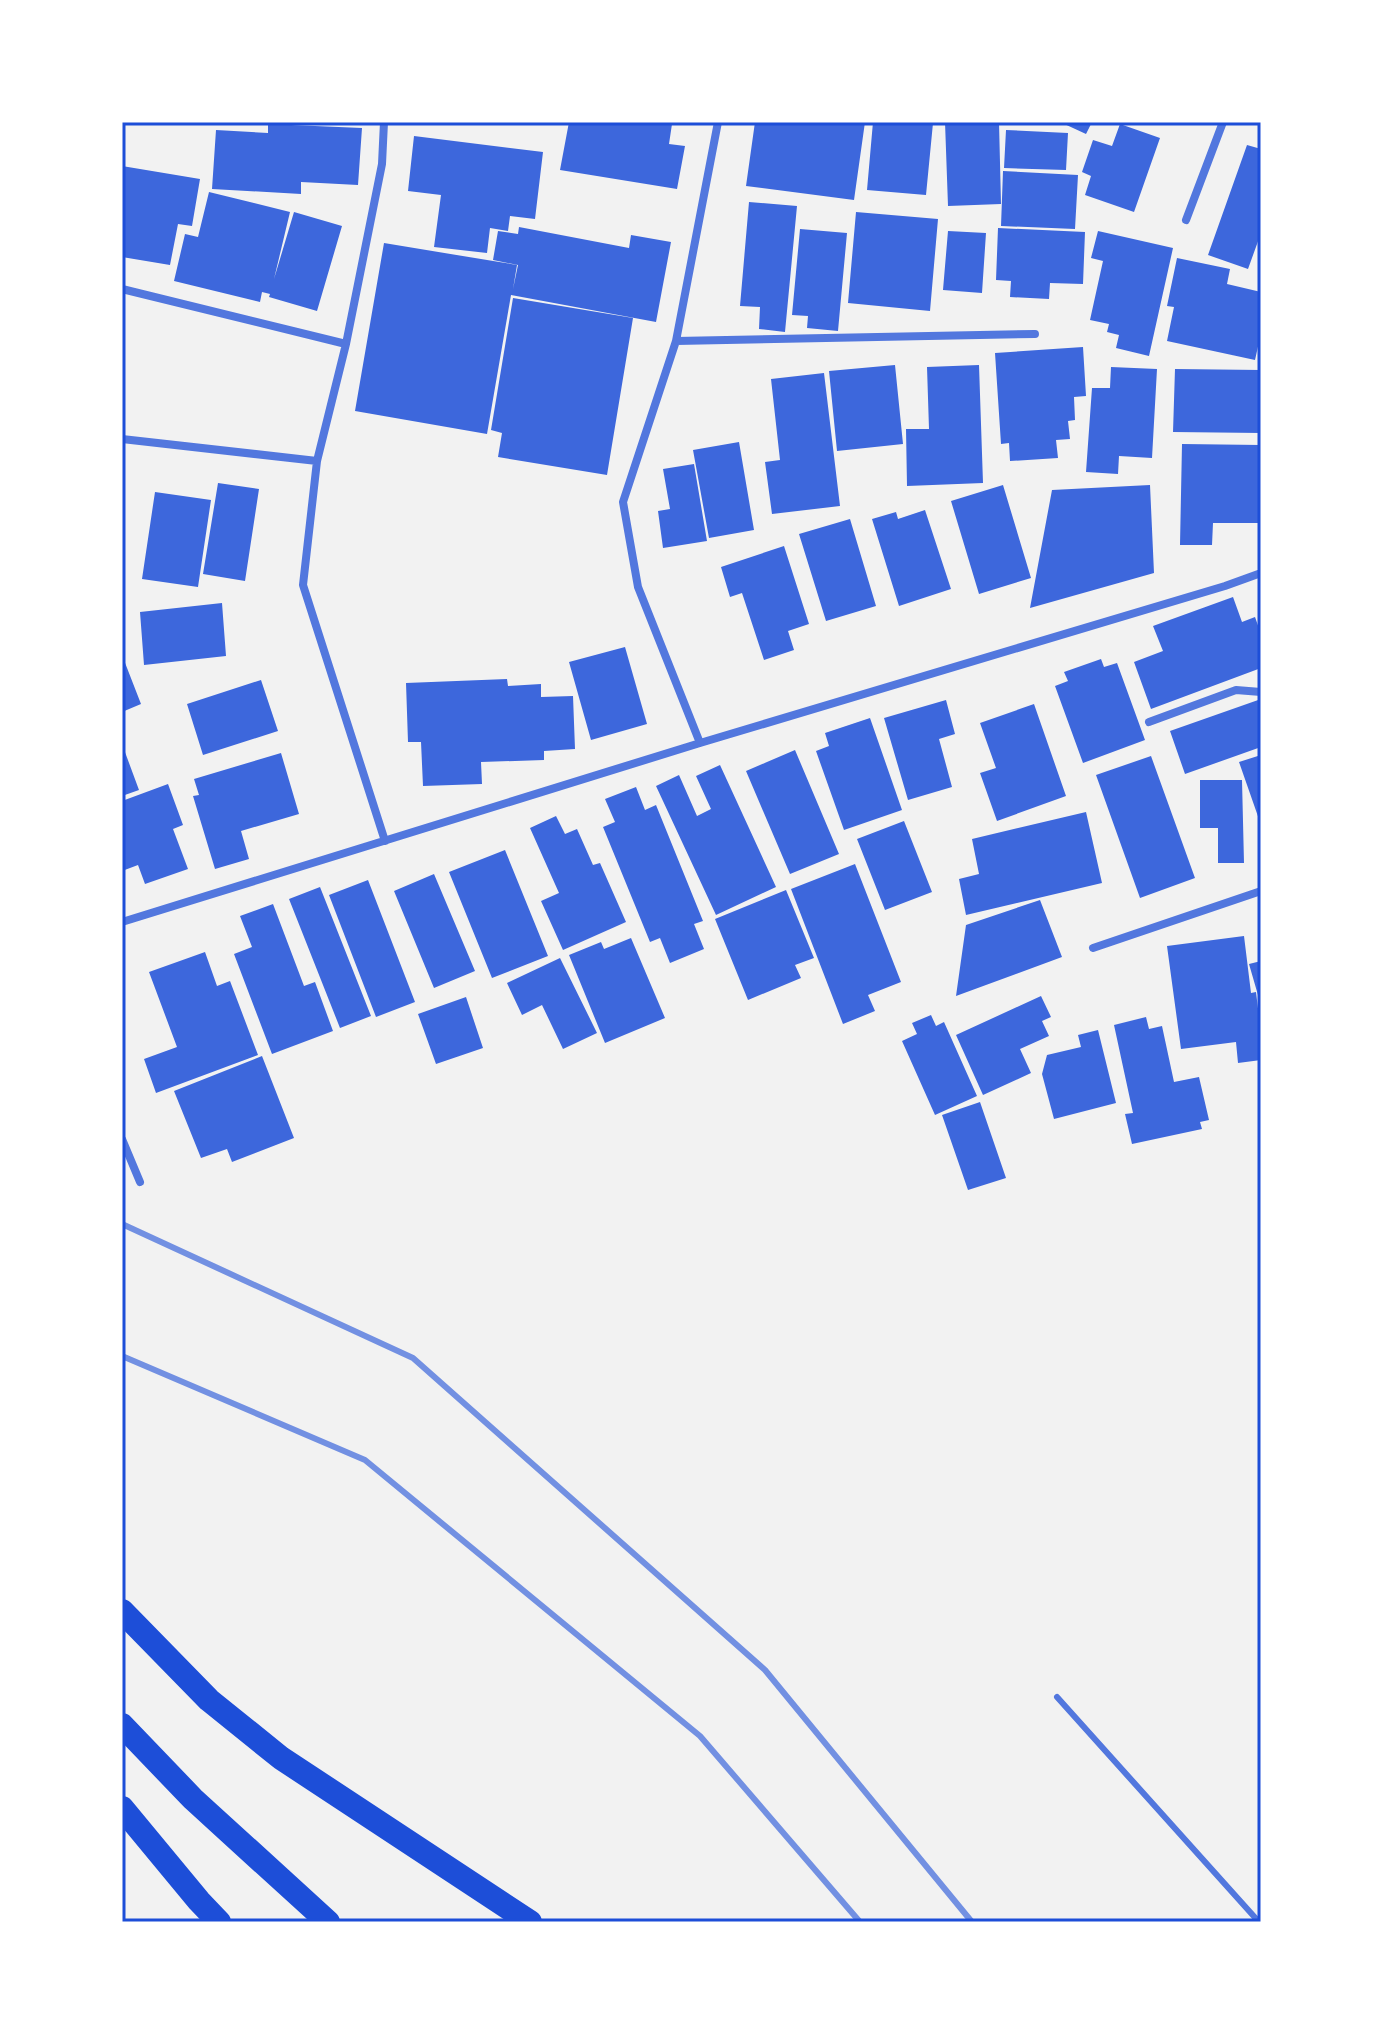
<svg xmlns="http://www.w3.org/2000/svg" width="1383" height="2044" viewBox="0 0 1383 2044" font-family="'Asap Condensed',sans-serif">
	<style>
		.building { fill: #3d67dc }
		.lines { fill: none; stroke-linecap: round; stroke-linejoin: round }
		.service { stroke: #5277de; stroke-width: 6 }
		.minor { stroke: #5277de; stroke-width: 8 }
		.motorway { stroke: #1d4ed8; stroke-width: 24 }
		.rail { stroke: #7290e2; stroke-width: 6 }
		.neatline { fill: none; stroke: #1d4ed8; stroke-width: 3 }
	</style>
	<rect width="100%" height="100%" fill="#f2f2f2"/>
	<path class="building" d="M569,122H658L672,124L669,144L685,146L677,189L560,170Z
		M755,122H865L854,200L746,186Z
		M873,122L933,123L926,195L867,190Z
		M945,122H999L1001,204L948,206Z
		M1060,122H1092L1086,134Z
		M268,124L362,128L358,185L301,182V194L212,189L216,130L268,133Z
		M1120,124L1160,138L1134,212L1085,195L1091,176L1082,172L1093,140L1112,146Z
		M1006,130L1068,133L1066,170L1004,168Z
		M414,136L543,152L535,219L510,216L508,231L490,228L487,253L434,247L441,195L408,191Z
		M1247,145L1261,149V233L1248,269L1208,255Z
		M122,166L200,179L192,226L178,224L170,265L122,257Z
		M1003,171L1078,175L1075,229L1001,226Z
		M209,192L290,212L274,279L294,212L342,226L317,311L269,297L270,294L262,292L260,302L174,281L185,234L198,237Z
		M749,202L797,206L785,332L759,329L760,307L740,306Z
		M856,212L938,219L930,311L848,303Z
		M519,227L629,248L631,235L671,242L656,322L511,295L487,434L355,411L384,243L517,265L513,289L518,265L493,260L498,231L518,234Z
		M998,228L1085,232L1083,284L1050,283L1049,299L1010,297L1011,281L996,280Z
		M800,229L847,233L838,331L807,328L808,316L792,315Z
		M948,231L986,233L982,293L943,290Z
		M1098,231L1173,248L1149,356L1116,348L1119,335L1107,332L1109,324L1090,320L1103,261L1091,258Z
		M1177,258L1230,269L1227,284L1261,292V333L1255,360L1167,341L1174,307L1167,306Z
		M513,298L633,318L607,475L498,457L502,433L491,430Z
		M1083,347L1086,396L1074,397L1075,420L1068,421L1070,439L1056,440L1058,458L1010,461L1009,443L1001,444L995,353Z
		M895,365L903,444L837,451L829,371Z
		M979,365L983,483L907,486L906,429H929L927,367Z
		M1111,367L1157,369L1152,458L1119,456L1118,474L1086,472L1092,388H1110Z
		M1175,369L1261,370V433L1173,432Z
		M824,373L840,506L772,514L765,462L780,460L771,379Z
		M739,442L754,530L709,538L693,450Z
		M1182,444L1261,445V523H1213L1212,545H1180Z
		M694,464L707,541L663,548L658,511L670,509L663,469Z
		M218,483L259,489L245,581L203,574Z
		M1003,485L1031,578L979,594L951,501Z
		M1150,485L1154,573L1030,608L1052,490Z
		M155,492L211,500L198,587L142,579Z
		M925,510L951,589L899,606L872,519L896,512L898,519Z
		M850,519L876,606L826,621L799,534Z
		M784,546L809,624L788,631L794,650L764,660L742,593L730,597L721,567Z
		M1233,597L1242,622L1255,617L1261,634V668L1151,709L1134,662L1163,651L1153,626Z
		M222,603L226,656L144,665L140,612Z
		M625,647L647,724L591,740L569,662Z
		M122,655L141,704L122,712Z
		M1101,659L1104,667L1117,663L1145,740L1083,763L1055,686L1068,681L1064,672Z
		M507,679L508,686L541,684V697L573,696L575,749L544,751V760L481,762L482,784L423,786L421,742H408L406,683Z
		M261,680L278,731L203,755L187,704Z
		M1261,699V747L1185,774L1170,731Z
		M946,700L955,734L939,739L952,787L908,800L884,718Z
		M1034,704L1066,796L997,821L980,773L996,768L980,723Z
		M870,718L902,810L844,830L816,751L829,746L825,733Z
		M122,744L139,790L122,796Z
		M795,750L839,854L790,874L746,771Z
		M281,753L299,814L241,831L249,859L215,869L193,796L199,795L194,779Z
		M1261,755V825L1239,762Z
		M1151,756L1195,878L1140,898L1096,775Z
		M720,765L776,887L716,915L656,786L679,775L697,816L711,809L696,776Z
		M1200,780H1242L1244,863H1218V828H1200Z
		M168,784L183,825L173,829L188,869L145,884L138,865L122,871V801Z
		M636,787L645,810L656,805L703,921L694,924L704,949L670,963L660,938L650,942L603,827L615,822L605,799Z
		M1086,812L1102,883L966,915L959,879L979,874L972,839Z
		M556,816L565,834L577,829L593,865L600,863L626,922L563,950L541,901L559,893L530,828Z
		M904,821L932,892L885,910L857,839Z
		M505,850L548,956L492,978L449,872Z
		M855,864L901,982L868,995L875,1011L843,1024L791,889Z
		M434,874L475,971L434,988L394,891Z
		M368,880L415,1002L376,1017L329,895Z
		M320,887L371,1016L340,1028L289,899Z
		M786,890L814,958L795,965L801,978L748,1000L715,919Z
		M1040,900L1062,957L956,996L966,925Z
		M273,904L304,986L315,982L333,1031L272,1054L234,954L252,947L240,916Z
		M1244,936L1251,993L1256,992L1261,1033V1060L1238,1063L1236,1042L1181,1049L1167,946Z
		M631,938L665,1018L605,1043L569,955L601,942L604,949Z
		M205,952L217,986L230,981L258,1055L156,1093L144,1059L177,1047L149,972Z
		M560,958L597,1033L563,1049L542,1005L522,1015L507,983Z
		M1261,961V1002H1260L1249,964Z
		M1041,996L1051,1017L1042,1021L1049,1036L1020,1049L1031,1073L983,1095L956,1035Z
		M466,997L483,1048L436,1064L418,1014Z
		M931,1015L936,1026L944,1022L977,1096L935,1115L902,1041L917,1034L912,1023Z
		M1146,1017L1149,1029L1162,1026L1174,1082L1199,1077L1209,1120L1200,1122L1202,1129L1132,1144L1125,1114L1133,1113L1114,1025Z
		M1098,1030L1116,1103L1054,1119L1042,1074L1047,1055L1081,1047L1078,1035Z
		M262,1056L294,1138L232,1162L227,1149L201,1158L174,1091Z
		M980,1102L1006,1178L968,1190L942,1115Z"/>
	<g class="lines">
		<path class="service" d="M1057,1697L1259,1922"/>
		<path class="minor" d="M384,122L382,164L346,344L317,461L303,585L385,841
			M1186,220L1223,122
			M122,289L346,344
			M676,341L1035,334
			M122,439L317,461
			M1149,722L1236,690L1261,692
			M700,743L638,587L623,502L676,341L718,122
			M122,922L700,743L1225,586L1261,573
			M1093,948L1261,891
			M122,1139L140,1182"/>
		<path class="motorway" d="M122,1611L209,1700L281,1758L530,1922
			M122,1725L193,1799L328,1922
			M122,1808L199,1901L219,1922"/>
		<path class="rail" d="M122,1224L413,1358L765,1670L972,1922
			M122,1356L365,1460L700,1736L860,1922"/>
	</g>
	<rect width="1383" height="2044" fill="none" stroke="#ffffff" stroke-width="248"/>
	<rect x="124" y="124" width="1135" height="1796" class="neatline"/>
</svg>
